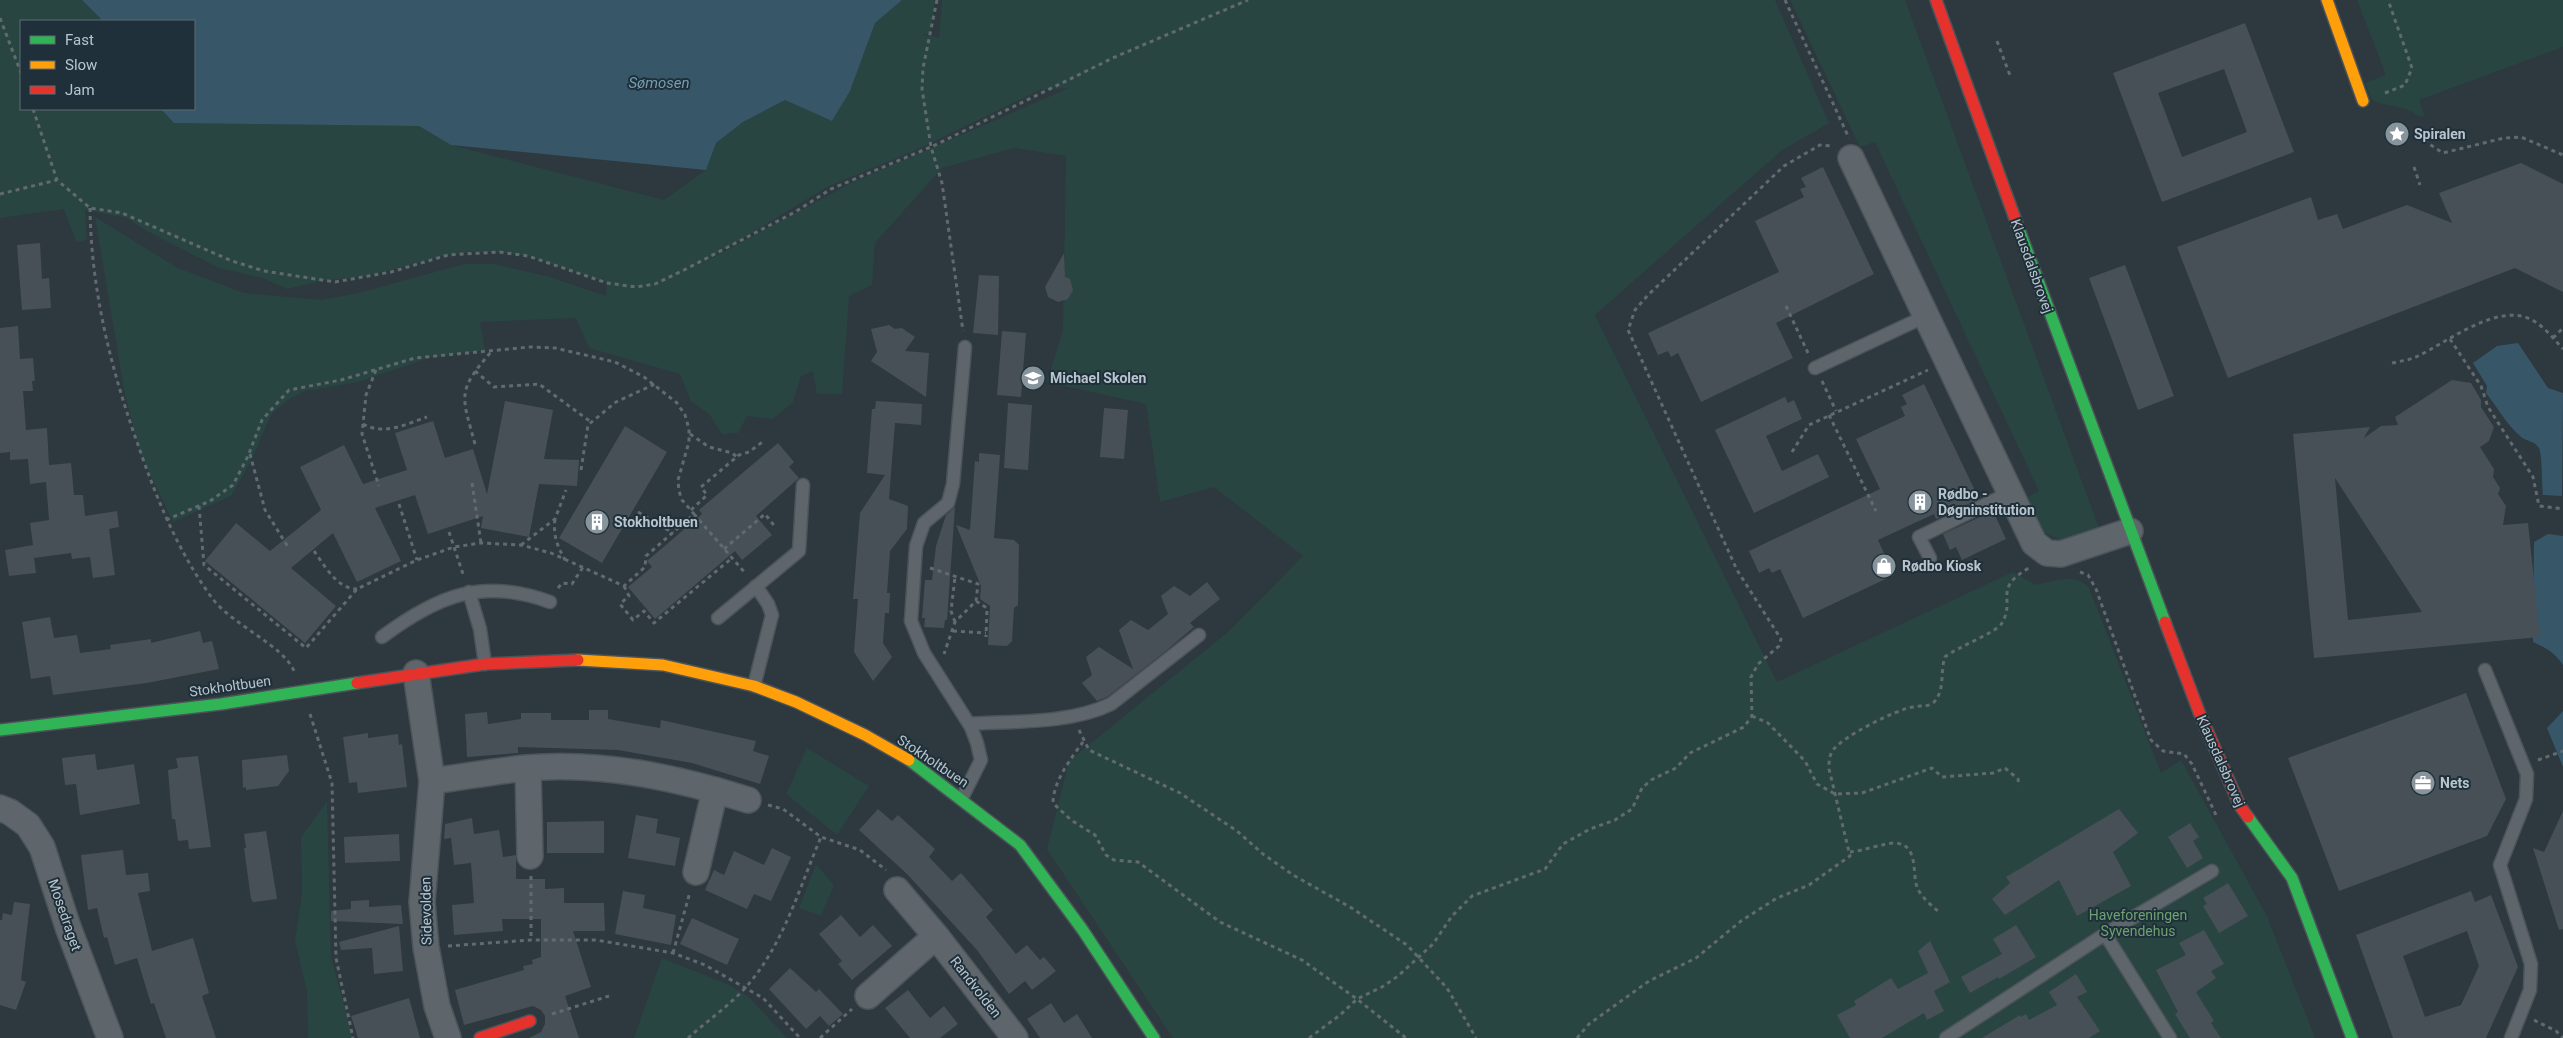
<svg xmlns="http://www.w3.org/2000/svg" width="2563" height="1038" viewBox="0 0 2563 1038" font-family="Roboto,sans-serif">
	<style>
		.green { fill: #294542; fill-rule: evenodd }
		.water { fill: #375769 }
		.building { fill: #475056; fill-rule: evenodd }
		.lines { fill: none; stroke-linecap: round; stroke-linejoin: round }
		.lane-casing { stroke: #4c5359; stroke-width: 15 }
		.street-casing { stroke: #4c5359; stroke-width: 28 }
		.fast-casing { stroke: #4c5359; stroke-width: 14 }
		.slow-casing { stroke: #4c5359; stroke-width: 14 }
		.jam-casing { stroke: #4c5359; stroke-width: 14 }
		.path { stroke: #616a6f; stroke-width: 3; stroke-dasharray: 4 4; stroke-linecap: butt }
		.lane { stroke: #5e666b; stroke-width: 12 }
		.street { stroke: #5e666b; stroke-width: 25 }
		.fast { stroke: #30b455; stroke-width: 11 }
		.slow { stroke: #ff9f0a; stroke-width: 11 }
		.jam { stroke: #e5322d; stroke-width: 11 }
		.labels { text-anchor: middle; stroke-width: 4; stroke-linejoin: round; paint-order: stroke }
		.poi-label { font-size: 14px; font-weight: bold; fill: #b8c5ce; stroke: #1f303a; text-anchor: start }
		.street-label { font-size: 14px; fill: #b8c5ce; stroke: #1f303a }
		.park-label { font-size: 14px; fill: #6ea16f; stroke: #1f303a }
		.water-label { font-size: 15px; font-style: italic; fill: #769db3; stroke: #1f303a }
	</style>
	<rect width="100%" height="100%" fill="#2d383f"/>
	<path class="green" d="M0,0H82L103,21H21V109H161L174,123L419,126L451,145L664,200L706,170L716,143L743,122L785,100L832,121L850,91L875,23L902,0H935L930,34L922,35L939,37L942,0H1775L1829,123L1781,151L1595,315L1777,682L2013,572L2036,585C2056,581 2075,572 2089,588L2161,773L2181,760L2267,916L2315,1038H1173L1047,849L1069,761L1228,632L1303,556L1214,487L1160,502L1146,404L1047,382L1063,330L1066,156L1014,148L942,168L875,243L872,285L849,296L842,394H817L813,371L801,376L793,402L773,419L747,416L738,433L722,434L709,414L691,401L680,374L589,348L576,318L480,322L485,350L429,358L358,382L305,391L288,400L271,415L252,459L231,496L173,522L140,453L125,395L95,217L178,268L244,293L322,300L358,293L464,264H494L550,277L606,296L607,283L528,256L499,252H472L448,255L367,276L320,281L287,289L263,278L219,268L143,229L127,218L85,210L87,240L76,242L64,209L0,218ZM1069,88L851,183L696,267L827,187L914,151L1040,90Z
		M1790,0H1905L2099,528L2061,540L2044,533L2026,498L2039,491L1875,142L1860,147Z
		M2357,0H2563V47L2419,100L2425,116H2418C2403,104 2388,108 2372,100L2365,83L2386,75Z
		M807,748L869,786L837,835L786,794Z
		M327,801L331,957L353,1038H308L307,991L295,941L302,893L301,837Z
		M816,864L834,885L821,916L799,908Z
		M662,958L727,984L748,996L787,1038H634Z"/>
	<path class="water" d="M82,0H902L875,23L850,91L832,121L785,100L743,122L716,143L706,170L451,145L419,126L174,123L161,109H194V21H103Z
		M2518,343L2548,388L2563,393L2562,496L2543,495C2542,486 2542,453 2539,448C2534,440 2526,442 2520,436C2507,425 2497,407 2486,393L2487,386L2473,363L2497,346Z
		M2548,534L2563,536V665C2555,653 2546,648 2533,642L2534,542Z
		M2563,711V767L2547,728Z"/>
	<path class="building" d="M2245,23L2294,152L2162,202L2113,73ZM2224,69L2247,132L2182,157L2158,93Z
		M2521,163L2563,184V292L2515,268L2228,378L2177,247L2311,197L2318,220L2337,214L2343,229L2407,205L2452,223L2439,193Z
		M1823,167L1874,274L1776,323L1793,358L1701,402L1678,353L1671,357L1668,351L1658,355L1648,333L1779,272L1755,221L1804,197L1800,189L1806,187L1801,178Z
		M40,243L42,279L49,278L51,308L22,310L17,245Z
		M1064,253L1065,277L1070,279L1073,290L1068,299L1058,302L1048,297L1045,287Z
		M2125,265L2174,396L2138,410L2089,278Z
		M979,275L999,276L998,335L973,333Z
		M889,325L895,329L902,328L915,337L905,351L929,353L926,397L871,361L877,352L871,329Z
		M18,326L20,359L33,358L35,381H32L33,391H23L26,430L47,428L49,465L71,463L74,495H83L85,516L117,511L119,527L109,529L115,575L93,578L90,557L72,559L71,553L34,558L33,550L36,573L9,576L5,550L33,545L30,523L49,520L46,482L30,484L28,459L10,460V452L0,453V328Z
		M1002,331L1026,333L1021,397L997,395Z
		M2452,380L2471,383L2481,400V407L2494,427L2489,441L2480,447L2494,469L2493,477L2500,488L2498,494L2506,506L2503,525L2528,523L2540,637L2314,658L2293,434L2370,427L2364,438L2381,426L2398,425L2395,417ZM2335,478L2422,612L2348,620Z
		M1924,384L1979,499L1936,519L1934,514L1878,540L1894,575L1803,618L1780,569L1772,573L1769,568L1759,573L1749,551L1880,489L1856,439L1905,416L1901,407L1907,404L1902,395Z
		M1785,397L1788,403L1794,400L1802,419L1766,436L1782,471L1818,454L1829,477L1754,513L1715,430Z
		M505,401L553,410L544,459L579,460L577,486L539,484L529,537L481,528L483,516L428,534L415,495L375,508L401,561L357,582L333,533L291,568L336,606L305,643L205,561L236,523L270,551L321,510L300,467L344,445L363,484L407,470L395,433L433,421L445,458L473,449L487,494Z
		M876,401L922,404L921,425L895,423L889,499L908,506L907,529L890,551L887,593H890L889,613H885L883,643L892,657L873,681L854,652L858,599H853L860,513L885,475L867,473L872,409H875Z
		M1008,403L1032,405L1028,470L1004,468Z
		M1104,408L1128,410L1124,459L1100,457Z
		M625,426L667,452L602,563L559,538Z
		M778,443L794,462L789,467L799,478L756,516L772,535L742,560L735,551L655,619L628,587L652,567L647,561L702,514L699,510Z
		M979,453L1000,455L994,538L1014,540L1019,545L1018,605L1014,608L1012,641L1007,646L988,645L990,606L980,599L981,586L956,525L970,530L975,461L979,462Z
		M955,507L947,620H945L944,628L924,627L925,618H922L925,580H932L936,546L946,515Z
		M1993,511L2006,539L1962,560L1956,547L1950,550L1943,534Z
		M1207,582L1220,599L1190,623L1194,627L1167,650L1107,697L1097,701L1082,683L1092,675L1086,657L1099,647L1133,669L1119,630L1131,620L1148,630L1168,614L1161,596L1174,586L1190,596Z
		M50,617L54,638L77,635L80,653L111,649L110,645L151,639V643L200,631L203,643L212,641L219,669L147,683L53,695L50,676L31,679L22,622Z
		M2466,693L2506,799L2487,836L2339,891L2288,758Z
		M589,710H608V719L660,728L661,720L756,741L753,751L769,756L760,784L692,763L618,750L518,747V753L467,757L465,714L487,712L488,724L521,719V713H551V720H589Z
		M368,733V738L398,734L399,745L402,744L407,787L358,793L357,782L349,783L343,737Z
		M95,754L97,770L134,764L140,804L80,815L76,784L65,785L62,758Z
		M287,755L289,771L278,786L246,790V787L243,788L242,760Z
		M198,756L211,847L189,849L188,840L178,841L175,819H172L168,770L178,768L176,758Z
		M878,809L892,821L898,815L935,849L929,857L952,881L961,873L993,910L986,917L1016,954L1027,945L1040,960L1044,957L1056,971L1032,990L1025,981L1009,994L977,950L907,874L859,830Z
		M2119,809L2138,833L2113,852L2131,886L2077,916L2059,880L2005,915L1992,899L2010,883L2006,877Z
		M2563,811V929L2559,930L2533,848L2544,852Z
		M636,815L658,819L656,833L680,838L675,866L628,858Z
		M472,818L474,834L499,830L503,857L516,855V879H545V889L564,888V903H604L605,931H573L591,987L565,996L579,1038H529L541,1032L545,1024V1016L541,1010L533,1006L464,1025L455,990L524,970L523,966L533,964L532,960L541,957V919H502L503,931L454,935L452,905L474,903L471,863L454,865L451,838L444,839L445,824Z
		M604,821V853H547V822Z
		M2190,823L2199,837L2193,841L2203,858L2187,868L2168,837Z
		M266,831L277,899L253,902L251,899L244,848H246L244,834Z
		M399,834L400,861L345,863L344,837Z
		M772,848L791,857L771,901L754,894L747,909L705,890L714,870L724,875L734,851L764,865Z
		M123,850L126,875L148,873L150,891L138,893L152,951L193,938L209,993L202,996L216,1038H166L154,1003L151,1004L137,958L115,965L107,937L104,938L97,908L88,910L81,855Z
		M2228,883L2248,916L2219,933L2203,906L2207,904L2203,898Z
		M623,891L645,895L643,908L676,915L671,945L615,934Z
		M2471,891L2475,902L2491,895L2518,967L2486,1038H2393L2356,935ZM2467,931L2479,966L2461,1005L2425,1017L2403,956Z
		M369,900V907L401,905L403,924L331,921V911L351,909V901Z
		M14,902L30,904L21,980L26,982L16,1010L0,1005V920H2L3,913L12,915Z
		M841,915L860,937L873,925L892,946L852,980L838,964L842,961L819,934Z
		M692,918L739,939L727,965L680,944Z
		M2016,925L2036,957L1999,979L1998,977L1970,993L1961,977L2002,954L1993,939Z
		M399,926L403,971L374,974L372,948L341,950L339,942Z
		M2204,930L2224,964L2211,971L2216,978L2196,992L2214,1021L2211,1023L2221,1038H2190L2175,1014L2178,1012L2156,970L2186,955L2179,943Z
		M1930,941L1950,982L1934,991L1944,1011L1927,1020L1924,1013L1882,1038H1850L1837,1015L1856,1005L1854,1001L1891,978L1898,989L1928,973L1918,951Z
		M790,968L816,992L819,989L843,1014L829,1026L820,1016L806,1029L769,989Z
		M2076,974L2087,992L2077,997L2100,1031L2089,1038H1982L2020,1015L2021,1017L2026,1014L2029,1020L2057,1005L2049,992Z
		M908,990L930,1018L944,1006L958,1024L940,1038H910L885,1008Z
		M409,998L420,1038H358L351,1016Z
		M1051,1003L1064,1023L1077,1014L1092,1038H1040L1027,1019Z"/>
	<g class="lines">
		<defs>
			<path id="lane" d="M1815,368L1926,316
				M1930,558L1919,537L2009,493
				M469,592L480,629L485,664
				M718,618L799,551L803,485
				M382,637C437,596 482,577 550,602
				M2485,670L2527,774L2526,799L2500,865L2531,964L2530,990L2511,1038
				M754,686L772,615L768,604L756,586
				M969,724C1014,721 1070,724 1111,704L1199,635
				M962,798L981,760L977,743L971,727L924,653L911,621L916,546L924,523L948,503L953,484L965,347
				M2105,934L2170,1038
				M1946,1038L2105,934L2212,871"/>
			<path id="street" d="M1851,158L2034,543L2047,553L2061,554L2130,531
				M416,673L432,781L422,902L426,947L437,1006L448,1038
				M528,768L530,856
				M432,781C463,777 495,771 526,768C601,761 678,778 748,800
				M0,808L10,812L28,825L42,847L68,927L110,1038
				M696,872L715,790
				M897,890L936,936L1015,1038
				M868,996L936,936"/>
			<path id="fast" d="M2017,224L2165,622
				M0,730L221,704L357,683
				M909,760L1020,845L1082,929L1154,1038
				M2248,817L2292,878L2352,1038"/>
			<path id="slow" d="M2327,0L2363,101
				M578,660L663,665L754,686L796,702L865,735L909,760"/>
			<path id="jam" d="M1936,0L2017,224
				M2165,622L2199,712L2240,806L2248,817
				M357,683L485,664L578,660
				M480,1038L530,1021"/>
		</defs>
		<use href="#lane" class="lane-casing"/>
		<use href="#street" class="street-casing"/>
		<use href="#fast" class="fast-casing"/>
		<use href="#slow" class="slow-casing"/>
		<use href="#jam" class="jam-casing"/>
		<path class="path" d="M937,0L923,68L922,89L931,147L942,183L963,331
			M1785,0L1849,138
			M0,18L21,73
			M1997,41L2011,78
			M2385,93L2405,85L2412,68L2388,0
			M33,109L57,180L90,208L122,213L232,261L264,271L335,282L391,272L448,255L499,252L528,256L607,283L636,287L655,284L686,269L795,212L831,189L933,146L1115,57L1248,0
			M2417,136L2443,153L2504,138L2521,137L2563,155
			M2414,167L2420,185
			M0,194L57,180
			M90,208C91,288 110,366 137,442C156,497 177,550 212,598C232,625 283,645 294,671
			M1786,306L1808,353
			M2553,338L2563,328
			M2450,339L2481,386L2488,407L2533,477L2539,506L2563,509
			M2392,363C2401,361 2410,360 2418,356C2447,342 2492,307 2525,317C2541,322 2552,337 2563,349
			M376,370L366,395L362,434L379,486
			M475,371L494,387L539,384L591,422
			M1822,381L1836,411
			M1829,415L1876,511
			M363,424C384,436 406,424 427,417
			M690,434L709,447L732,453L737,457
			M475,444C462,396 456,392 491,352
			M1792,452L1809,425L1928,370
			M250,454L265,510L288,547
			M581,470L588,425L616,402L655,384
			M472,483L481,543
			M399,504L417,560
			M199,506L204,565L306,648L357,589L417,560L454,547L481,543L521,545L551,553L624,586L645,567L646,556L694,514L746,574
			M691,510L707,495L701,487L739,455L749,452L765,440
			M638,512L673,533
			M555,519C553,536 557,545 565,560
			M166,520L210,501L233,485L248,456L262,420L289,390L341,380L415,358L530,347L555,348L615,362L644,377L677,403L685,415L689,429V442L678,480L679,491L682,500L694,514
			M449,532L464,577
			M521,545L555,519L566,490
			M724,549L765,514L776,528
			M314,551C325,566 337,589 357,589
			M930,568L978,584L976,601L955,622L944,654
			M2080,572L2088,575L2096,589L2151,740L2163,751L2184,754L2192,764L2216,815
			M624,586L629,596L620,604L633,620L644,611L654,623L732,558
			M558,588L562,583L572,584L583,567
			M976,601L987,608L986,637
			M955,622L951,611L955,577
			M953,631L986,633
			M310,714L332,783L336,958L353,1038
			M1752,716L1768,723L1805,761L1817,784L1835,794L1862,793L1932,768L1942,777L1993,773L2005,768L2018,779L2019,786
			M1079,730L1089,750L1180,793L1237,831L1263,854L1293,875L1350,907L1407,945L1447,988L1476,1038
			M1083,742C1071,758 1053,782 1053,803L1071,820L1095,835L1106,855L1114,860L1138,862L1220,922L1302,960L1357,999L1406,1038
			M2538,760L2563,751
			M768,805L783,809L821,837L860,850L886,870
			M1850,852C1863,851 1884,843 1895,843C1919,844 1912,874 1917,887C1921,897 1932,906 1940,913
			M531,876V940
			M448,946L531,940H596L673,953L705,965L763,998L800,1038
			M673,953L690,892
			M552,1014L609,996
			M2534,1020L2556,1031L2563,1038
			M688,1038C707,1021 729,1006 746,987C783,946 800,886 821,837
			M820,1038L852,1009
			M1309,1038L1340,1015L1357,999L1382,987L1398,976L1433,944L1452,916L1472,896L1545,869L1563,844L1590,829L1615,820L1632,809L1642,788L1651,780L1676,768L1690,753L1744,727L1752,716L1751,677L1758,664L1779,646L1781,639L1737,570L1628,330L1635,310L1648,295L1784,166L1820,145L1833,146
			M1577,1038L1589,1024L1649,981L1696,958L1741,921L1777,898L1809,885L1850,856L1829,769C1829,762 1829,756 1833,750C1842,737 1897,709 1913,707C1921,705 1929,708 1935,701C1945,689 1940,671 1945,657C1957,647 1996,633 2002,623C2016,599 1992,589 2029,568"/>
		<use href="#lane" class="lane"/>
		<use href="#street" class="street"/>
		<use href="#fast" class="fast"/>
		<use href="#slow" class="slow"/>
		<use href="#jam" class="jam"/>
	</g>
	<defs>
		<symbol id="sight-disc" viewBox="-11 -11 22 22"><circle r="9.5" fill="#87949c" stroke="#1f303a"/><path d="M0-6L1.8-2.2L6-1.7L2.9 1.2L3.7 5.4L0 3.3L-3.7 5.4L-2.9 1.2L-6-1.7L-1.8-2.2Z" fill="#fff"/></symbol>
		<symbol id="school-disc" viewBox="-11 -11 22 22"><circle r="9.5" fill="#87949c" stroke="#1f303a"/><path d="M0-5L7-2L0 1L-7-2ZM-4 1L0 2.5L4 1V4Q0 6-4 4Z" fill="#fff"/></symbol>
		<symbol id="building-disc" viewBox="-11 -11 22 22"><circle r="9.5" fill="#87949c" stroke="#1f303a"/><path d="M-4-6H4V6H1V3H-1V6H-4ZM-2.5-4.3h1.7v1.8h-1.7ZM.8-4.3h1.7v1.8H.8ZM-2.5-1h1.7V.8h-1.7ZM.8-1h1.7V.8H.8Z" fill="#fff"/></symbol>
		<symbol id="shop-disc" viewBox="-11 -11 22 22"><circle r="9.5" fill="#87949c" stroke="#1f303a"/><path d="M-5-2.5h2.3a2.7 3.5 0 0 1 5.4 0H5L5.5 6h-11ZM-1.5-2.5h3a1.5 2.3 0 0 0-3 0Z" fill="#fff"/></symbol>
		<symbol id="office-disc" viewBox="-11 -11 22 22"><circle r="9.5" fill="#87949c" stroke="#1f303a"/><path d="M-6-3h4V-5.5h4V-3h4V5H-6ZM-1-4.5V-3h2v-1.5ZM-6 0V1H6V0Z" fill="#fff"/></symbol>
	</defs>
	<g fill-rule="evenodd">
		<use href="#sight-disc" x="2383" y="120" width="28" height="28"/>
		<use href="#school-disc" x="1019" y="364" width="28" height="28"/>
		<use href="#building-disc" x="1906" y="488" width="28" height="28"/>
		<use href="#building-disc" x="583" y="508" width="28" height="28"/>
		<use href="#shop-disc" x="1870" y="552" width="28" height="28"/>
		<use href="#office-disc" x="2409" y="769" width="28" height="28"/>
	</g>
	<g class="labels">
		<g class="poi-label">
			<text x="2414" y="139">Spiralen</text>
			<text x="1050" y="383">Michael Skolen</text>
			<text x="1938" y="499">Rødbo -<tspan x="1938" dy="16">Døgninstitution</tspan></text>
			<text x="614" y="527">Stokholtbuen</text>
			<text x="1902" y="571">Rødbo Kiosk</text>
			<text x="2440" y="788">Nets</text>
		</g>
		<g class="street-label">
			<text transform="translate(2032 266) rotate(70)" y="5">Klausdalsbrovej</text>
			<text transform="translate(230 686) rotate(-8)" y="5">Stokholtbuen</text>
			<text transform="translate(933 761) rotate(34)" y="5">Stokholtbuen</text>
			<text transform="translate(2221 761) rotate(66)" y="5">Klausdalsbrovej</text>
			<text transform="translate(426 911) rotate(-91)" y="5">Sidevolden</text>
			<text transform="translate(65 915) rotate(71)" y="5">Mosedraget</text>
			<text transform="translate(976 987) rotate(52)" y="5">Randvolden</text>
		</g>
		<g class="park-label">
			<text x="2138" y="920">Haveforeningen<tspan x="2138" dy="16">Syvendehus</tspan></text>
		</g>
		<g class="water-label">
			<text x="659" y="88">Sømosen</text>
		</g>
	</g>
	<rect x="20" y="20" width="175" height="90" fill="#1f303a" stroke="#5c6c75"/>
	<rect x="30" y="36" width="25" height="8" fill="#30b455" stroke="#5c6c75"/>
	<text x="65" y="45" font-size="15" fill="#b8c5ce">Fast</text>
	<rect x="30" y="61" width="25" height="8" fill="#ff9f0a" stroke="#5c6c75"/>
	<text x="65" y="70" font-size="15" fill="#b8c5ce">Slow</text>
	<rect x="30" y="86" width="25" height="8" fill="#e5322d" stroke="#5c6c75"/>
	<text x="65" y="95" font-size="15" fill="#b8c5ce">Jam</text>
</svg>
